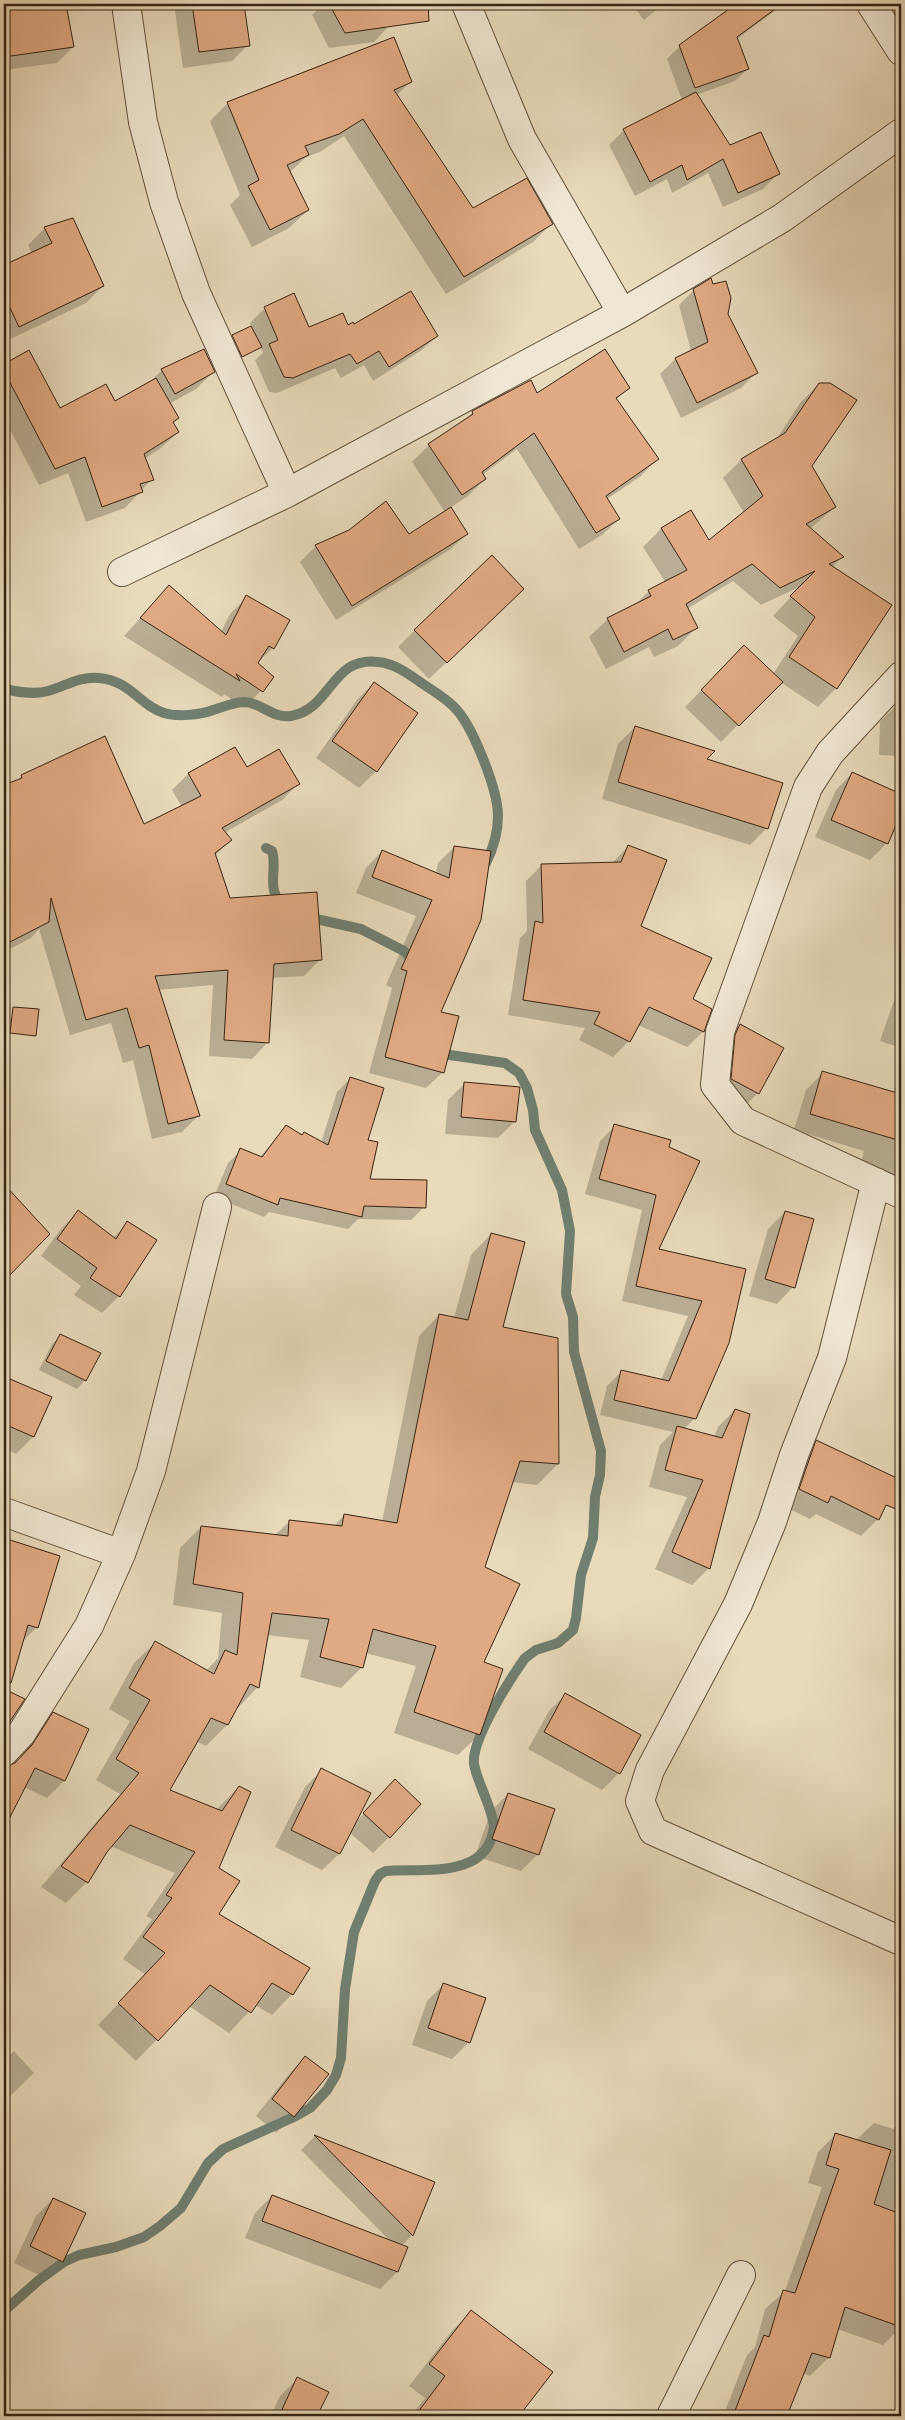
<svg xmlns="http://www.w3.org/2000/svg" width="905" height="2420" viewBox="0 0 905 2420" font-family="Alegreya,serif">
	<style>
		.shadow { fill: #0003 }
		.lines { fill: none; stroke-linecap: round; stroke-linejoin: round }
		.stream { stroke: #707f71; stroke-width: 10 }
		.building { fill: #e0aa84; stroke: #362413 }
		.minor-casing { stroke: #62523d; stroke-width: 30 }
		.minor { stroke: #f0e7d3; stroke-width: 28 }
	</style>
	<rect width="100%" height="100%" fill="#e8dabb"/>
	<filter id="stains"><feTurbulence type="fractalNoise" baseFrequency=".004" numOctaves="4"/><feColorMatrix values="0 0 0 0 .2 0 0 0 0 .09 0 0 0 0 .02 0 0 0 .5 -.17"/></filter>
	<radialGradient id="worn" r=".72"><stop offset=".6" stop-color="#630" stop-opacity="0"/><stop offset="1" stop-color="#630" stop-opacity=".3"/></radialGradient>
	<path class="shadow" d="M4,4H65L73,47L57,63L4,70Z
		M174,4H243L248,45L232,61L183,68Z
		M323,4H378L389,26L374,42L329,48L312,15Z
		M632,4H663L644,20Z
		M738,4H784L737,39L748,69L735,81L696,95L730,147L778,174L763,189L723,207L708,173L672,193L667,179L635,196L609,145L624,130L682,100L667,59L680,46Z
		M411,81L396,96L472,210L551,224L533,242L446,294L344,136L320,152L306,157L289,173L308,210L289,228L252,247L230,205L240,195L210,121L228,103Z
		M45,228L103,286L86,303L4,342V267L32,254L28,245Z
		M694,290L727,314L756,373L741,388L681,418L660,374L675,359L691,351L679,305Z
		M265,308L309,329L354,326L437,336L422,350L373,381L364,365L341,378L335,368L277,393L269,392L255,360L263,353L250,323Z
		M29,352L59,410L114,403L149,383L162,370L213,372L196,389L169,404L177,418L172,424L178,432L161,448L144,459L152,479L125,508L86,522L68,473L39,485L4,418V365Z
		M819,384L811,465L835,507L810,529L842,557L832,568L836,688L818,707L780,682L721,742L685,707L727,664L773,674L798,636L773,616L801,586L761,605L733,581L687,609L697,627L678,646L654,657L649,647L606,669L589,637L608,619L634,606L649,591L666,583L643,547L662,528L709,542L744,513L723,478L741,460L776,440L800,403Z
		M628,388L616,400L657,459L641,476L607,499L619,519L602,535L579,549L517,449L482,475L485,479L468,496L450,508L467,534L451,549L336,620L300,562L316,546L349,531L408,536L445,512L412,462L429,445L463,422L473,412Z
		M169,587L221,632L230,614L247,597L273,648L257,663L273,677L245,708L224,694L222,697L124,636Z
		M505,606L429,679L398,647L415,630Z
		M374,683L376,771L359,788L316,758L357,700Z
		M901,700V756L879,755L880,722Z
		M635,727L705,760L767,828L750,845L602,799L618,744Z
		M235,749L246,769L298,784L282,800L224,833L230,840L215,856L229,899L320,960L304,976L272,978L268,1042L252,1059L209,1056L213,985L158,990L198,1116L182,1132L152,1139L133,1060L123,1063L111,1023L70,1035L39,929L31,938L4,952V787L16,782L22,776L144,825L182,807L172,790L188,774Z
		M852,773L901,795V810L887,843L870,860L815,837L836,790Z
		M454,847L439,1012L443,1072L426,1088L369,1073L392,988L386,985L416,916L356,893L366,868L382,851L436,874L438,863Z
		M628,847L639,927L691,999L703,1032L687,1047L638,1025L629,1041L613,1057L579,1040L585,1028L508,1015L520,938L527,931L526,881L542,865L612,863Z
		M901,987V1048L880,1041L897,992Z
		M740,1025L758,1093L741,1110L715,1096L723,1042Z
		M823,1073L901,1094V1181L859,1171L864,1151L794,1130L806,1090Z
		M350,1079L366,1141L369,1180L424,1207L411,1220L358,1219L348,1229L269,1212L264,1217L214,1197L228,1163L241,1150L260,1157L286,1127L321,1143L337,1092Z
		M465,1083L515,1121L498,1138L445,1134L448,1100Z
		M615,1126L668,1147L657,1250L744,1270L695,1418L684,1429L714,1437L718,1427L735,1410L709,1568L692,1585L655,1569L687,1497L649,1487L660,1445L673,1432L600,1415L607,1386L622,1371L661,1380L688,1316L622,1301L642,1210L585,1194L600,1141Z
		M4,1145L9,1149L4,1154Z
		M4,1185L49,1234L4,1279Z
		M78,1212L113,1238L128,1223L119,1296L102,1313L74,1295L81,1286L41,1256L61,1229Z
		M785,1212L793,1287L777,1304L749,1296L768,1229Z
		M491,1234L501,1328L558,1464L537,1485L511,1482L483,1568L479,1735L458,1755L394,1733L416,1666L365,1653L362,1667L341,1688L300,1677L309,1640L267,1635L258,1687L238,1708L236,1707L227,1725L206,1746L196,1741L168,1790L216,1810L239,1787L218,1868L217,1915L292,1994L272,2015L255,2005L229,2033L189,2006L136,2061L98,2025L146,1975L123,1959L152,1919L146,1916L175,1873L110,1846L87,1882L66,1903L41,1887L120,1794L96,1780L130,1721L109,1709L134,1663L155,1643L206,1671L218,1658L222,1613L173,1605L180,1548L201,1527L275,1535L290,1521L334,1526L344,1515L382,1522L419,1336L439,1315L454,1318L471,1255Z
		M61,1336L85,1380L77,1389L39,1370L52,1344Z
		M51,1398L33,1437L16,1454L4,1448V1410L6,1412Z
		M817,1442L878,1519L861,1536L816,1514L810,1519L783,1506L800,1459Z
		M4,1539L59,1556L36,1628L22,1642L7,1692L12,1717L4,1725Z
		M566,1694L619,1773L602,1790L528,1749L549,1711Z
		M54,1714L88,1729L64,1781L47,1798L24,1787L4,1826V1768H9L16,1763L37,1731Z
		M322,1770L356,1822L378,1798L389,1837L373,1853L350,1833L339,1854L322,1870L275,1847L305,1787Z
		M508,1794L538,1854L521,1871L475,1856L491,1811Z
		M901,1914V1924L897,1923Z
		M444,1984L469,2042L452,2059L412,2045L427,2001Z
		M14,2051L34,2073L4,2102V2060Z
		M305,2057L293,2116L276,2133L256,2116L289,2074Z
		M901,2115V2327L883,2345L837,2329L828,2358L810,2376L803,2373L785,2416H723L747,2355L755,2347L765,2309L785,2291L822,2187L808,2183L818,2152L836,2134L856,2140L874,2123L894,2129Z
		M315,2136L433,2183L412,2235L401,2246L397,2272L380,2289L245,2238L255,2213L272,2196L391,2242L301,2150Z
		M53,2199L62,2261L45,2278L14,2263L36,2216Z
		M471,2311L551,2373L518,2416H411L425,2398L409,2386L451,2332Z
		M297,2379L327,2392L316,2416H271L280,2396Z
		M692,2411L704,2416H687Z"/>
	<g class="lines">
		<path class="stream" d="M4,689C18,692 34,695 48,691C66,686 80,676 99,678C131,681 139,705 164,713C177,717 200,715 213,710C224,707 233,702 245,702C262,703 273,719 291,716C332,709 331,655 379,662C396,664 410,675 423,684C433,691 444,697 453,706C472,723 498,790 498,816C498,832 493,849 486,863
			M266,848L272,851C278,870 265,889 283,905
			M307,917L361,929L404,951L416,963
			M4,2311L39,2280L64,2262L79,2255L116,2247L144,2237L160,2226L181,2208L208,2163L223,2149L296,2116L310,2108L327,2090L336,2075L341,2058L345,1989L354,1932L375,1881L380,1874L386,1871C423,1868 489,1880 494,1826C491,1804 478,1785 474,1764C471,1740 510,1679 525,1658L536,1650L558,1643L573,1630L576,1618L581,1575L593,1538L595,1497L600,1475L601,1451L574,1352L573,1317L566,1294L570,1231L562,1190L535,1130L533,1110L527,1088L519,1073L505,1063L436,1053"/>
	</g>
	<path class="building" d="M4,4H66L74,47L4,57Z
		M192,4H244L250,46L199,52Z
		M329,4H428L429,21L345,33Z
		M736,4H782L737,37L749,69L695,88L679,45Z
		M394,37L412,82L394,90L473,208L527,178L553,224L464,277L363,119L339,134L305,146L309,155L287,165L309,210L270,230L248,186L259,180L227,102Z
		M696,92L730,145L761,132L780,174L738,193L723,159L687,180L682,165L650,182L623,129Z
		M73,218L104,286L19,327L4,295V265L52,243L44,227Z
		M711,278L713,284L726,281L731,298L728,314L758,373L697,403L675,358L708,342L693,289Z
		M411,291L438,336L389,367L379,351L357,364L350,354L293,378L284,377L269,344L278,340L264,307L294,293L309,327L343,313L348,325L353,322L354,324Z
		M251,326L262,347L242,357L232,335Z
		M204,349L215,372L175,394L161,369Z
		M605,349L630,388L616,398L659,459L606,496L620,519L596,533L534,433L482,472L486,479L462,495L428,444L473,414L472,411L531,380L537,393Z
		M29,350L60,408L106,384L115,401L156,378L179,418L173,422L179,432L144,454L154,480L140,484L143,492L102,507L85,457L55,469L4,371V364Z
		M819,383H830L857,400L812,466L836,507L806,524L844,557L829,564L892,605L837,689L789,657L815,617L790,596L815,571L780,588L752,564L686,604L698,628L673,640L668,629L624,652L607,618L651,596L648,590L687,570L661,528L691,510L709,540L763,496L741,459L785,433Z
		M386,501L409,534L451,507L468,534L352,606L315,545L349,530Z
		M492,555L524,589L447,663L414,630Z
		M169,585L226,635L246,595L290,620L274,649L269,646L258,663L274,677L263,692L236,674L240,681L140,618Z
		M744,645L783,682L739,726L701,690Z
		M374,682L418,713L377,772L332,741Z
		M635,726L715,751L707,759L783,783L768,829L618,782Z
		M105,736L144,824L201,796L188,773L235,747L247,767L279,749L300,784L222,828L232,840L215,853L230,898L317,892L322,960L274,964L269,1043L224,1040L228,970L155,976L200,1116L168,1124L149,1045L139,1048L127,1008L86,1020L51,898L49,922L4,945V785L22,778L21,775Z
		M852,772L901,794V813L888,844L831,820Z
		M628,845L667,860L641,926L712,958L693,999L712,1009L704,1032L649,1007L630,1042L594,1024L600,1012L523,1000L535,921L543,923L541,864L621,862Z
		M454,846L491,851L481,920L441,1012L459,1016L444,1073L385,1057L407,971L401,969L432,900L372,877L382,850L449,878Z
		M13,1007L39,1009L36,1036L10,1033Z
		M740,1024L784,1048L759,1094L731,1079L735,1035Z
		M822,1071L901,1094V1141L810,1114Z
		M350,1077L384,1088L368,1140L378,1142L370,1179L427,1180L426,1208L364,1206L362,1217L280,1198L278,1205L226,1184L240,1148L262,1157L286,1125L302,1135L304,1132L328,1145Z
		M464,1082L520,1087L516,1122L461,1117Z
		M614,1124L671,1140L669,1147L700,1161L659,1249L746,1269L729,1343L696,1419L614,1400L621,1370L669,1381L702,1301L636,1286L656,1195L599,1179Z
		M4,1184L50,1234L4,1281Z
		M78,1210L116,1239L127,1221L157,1240L120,1297L90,1278L97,1268L57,1239Z
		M785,1211L814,1219L795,1288L765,1279Z
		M491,1233L525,1242L503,1327L558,1338L559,1464L520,1461L485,1567L520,1584L484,1662L503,1669L480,1735L414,1712L436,1646L373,1629L363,1668L320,1657L329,1619L272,1613L259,1688L250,1684L228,1725L211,1718L170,1790L222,1811L239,1786L251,1792L219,1868L240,1881L219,1914L310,1968L293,1995L272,1983L251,2013L210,1985L158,2041L118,2003L165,1953L143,1937L172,1898L166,1895L195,1852L130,1825L107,1852L88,1883L61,1866L139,1773L116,1759L150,1700L129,1688L155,1641L214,1674L225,1650L237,1655L243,1593L193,1584L201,1526L288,1536L289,1520L342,1526L344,1514L397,1523L439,1314L468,1320Z
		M60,1334L101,1353L86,1381L46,1361Z
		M10,1379L52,1397L34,1437L4,1424V1394Z
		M735,1409L750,1414L710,1569L672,1552L703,1480L665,1470L677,1426L722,1438Z
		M816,1440L901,1480V1511L886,1505L879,1520L831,1496L828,1503L799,1489Z
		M4,1538L60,1556L38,1628L28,1625L11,1683L4,1682Z
		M4,1689L25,1699L4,1730Z
		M565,1693L641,1735L620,1774L544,1732Z
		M53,1712L89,1729L65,1781L35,1768L4,1829V1767L15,1763L32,1745Z
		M321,1768L371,1793L340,1854L291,1830Z
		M395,1779L421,1804L390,1838L363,1813Z
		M508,1793L555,1809L539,1855L492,1839Z
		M443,1983L486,1998L470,2043L428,2028Z
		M305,2056L329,2074L294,2117L272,2099Z
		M835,2133L891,2150L874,2204L901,2214V2327L845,2307L830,2358L812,2353L787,2416H733L764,2335L769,2337L783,2290L795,2293L839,2169L826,2165Z
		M314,2135L435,2182L413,2236Z
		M272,2195L408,2247L398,2272L262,2221Z
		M53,2198L86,2213L63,2262L30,2246Z
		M471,2310L553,2372L519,2416H415L445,2376L429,2364Z
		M297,2377L329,2392L317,2416H279Z"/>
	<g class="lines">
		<defs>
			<path id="minor" d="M126,4L143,122L164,202L196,293L287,493
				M466,4L522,139L622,313
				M871,4L901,51
				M122,572L287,493L622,313L782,218L901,133
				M901,676L830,753L808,787L720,1032L715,1085L743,1121L901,1194
				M876,1182L832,1358L794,1455L772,1522L738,1604L650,1770L640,1801L653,1831L901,1941
				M4,1512L121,1554
				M4,1752L21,1734L89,1626L121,1554L151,1471L217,1207
				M671,2416L741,2275"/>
		</defs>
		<use href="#minor" class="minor-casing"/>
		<use href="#minor" class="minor"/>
	</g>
	<rect width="905" height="2420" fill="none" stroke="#e8dabb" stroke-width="20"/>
	<rect x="5" y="5" width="895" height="2410" fill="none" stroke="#362413" stroke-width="2.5"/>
	<rect x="10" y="10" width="885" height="2400" fill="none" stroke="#362413"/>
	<rect width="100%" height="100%" filter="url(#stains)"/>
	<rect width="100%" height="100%" fill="url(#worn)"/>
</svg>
